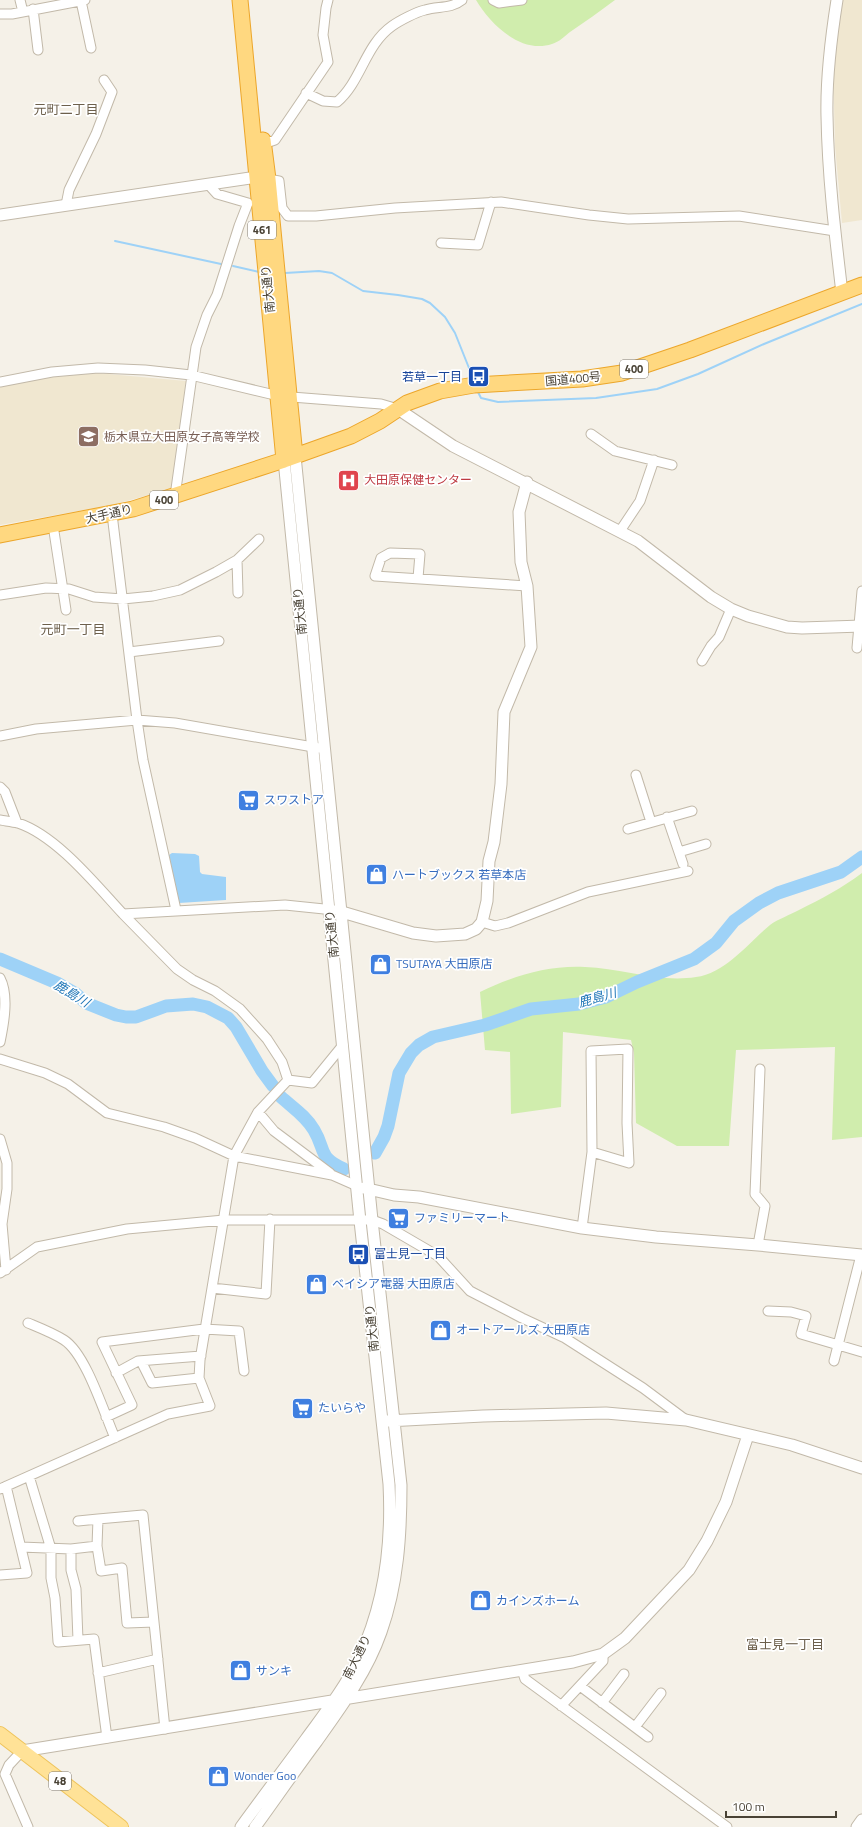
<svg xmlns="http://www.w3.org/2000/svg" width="862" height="1827" viewBox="0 0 862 1827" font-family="'Titillium Web','Noto Sans JP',sans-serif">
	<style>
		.education { fill: #f0e7d0 }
		.green { fill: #d0edad }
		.water { fill: #9ed2f7 }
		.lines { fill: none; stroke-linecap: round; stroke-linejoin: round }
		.stream { stroke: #9ed2f7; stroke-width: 2 }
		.river { stroke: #9ed2f7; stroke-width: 13 }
		.minor-casing { stroke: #c2b9a9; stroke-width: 11 }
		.tertiary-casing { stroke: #c2b9a9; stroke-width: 13 }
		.primary-casing { stroke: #efc45b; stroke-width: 16 }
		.trunk-casing { stroke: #eca62a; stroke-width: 17 }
		.minor { stroke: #fff; stroke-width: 9 }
		.tertiary { stroke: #fff; stroke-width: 11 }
		.primary { stroke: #ffe297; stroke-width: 14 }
		.trunk { stroke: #ffd880; stroke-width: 15 }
		.labels { text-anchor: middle; stroke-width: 3.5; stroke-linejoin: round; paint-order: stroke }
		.shield { fill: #fff; stroke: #807b72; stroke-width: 1 }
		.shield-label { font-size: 11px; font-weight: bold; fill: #494235 }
		.street-label { font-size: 12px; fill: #494235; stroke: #fff }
		.transit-label { font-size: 12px; fill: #164399; stroke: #fff; text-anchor: end }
		.education-label { font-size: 12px; fill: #785e54; stroke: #fff; text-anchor: start }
		.health-label { font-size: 12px; fill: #be3a42; stroke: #fff; text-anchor: start }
		.shop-label { font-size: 12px; fill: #366cbe; stroke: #fff; text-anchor: start }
		.neighbourhood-label { font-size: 13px; fill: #6d604c; stroke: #fff }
		.water-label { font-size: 13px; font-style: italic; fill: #2278b8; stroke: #fff }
	</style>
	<rect width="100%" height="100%" fill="#f5f1e8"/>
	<path class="education" d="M843,0H862V220L842,223L835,146L833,65Z
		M97,373L186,381L171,489L112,505L0,525V385L53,377Z"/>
	<path class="green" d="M476,0H615C600,11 585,22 570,32C565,36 559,42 552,44C521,54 491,25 476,0Z
		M862,873V1137L832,1140L835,1047L736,1050L729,1146H677L636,1123L634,1053L631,1040L563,1032L561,1107L511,1114L510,1052L485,1050L480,992C513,976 548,965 585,967C622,968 658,983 696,977C726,973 747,944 770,925C778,919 790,915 799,910C821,899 842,888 862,873Z"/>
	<path class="water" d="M172,853L195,854L199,856L200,872L202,874L226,877V900L179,903L169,855Z"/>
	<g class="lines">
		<path class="stream" d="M115,241L221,264
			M233,266L259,272
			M285,273L319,271L332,273L363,291L398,295L422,299L430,303L445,317L455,333L473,378
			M478,392L481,398L498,402L596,398L657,389L698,374L764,344L862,304"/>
		<path class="river" d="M0,959L57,983L76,994L86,1003L116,1015L126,1017H136L166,1006L193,1004L207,1007L228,1018L236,1027L262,1071L273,1086
			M281,1097C292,1107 306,1116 314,1130C326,1150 318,1158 344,1169
			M375,1153L384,1137L388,1126L399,1073L411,1053L419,1045L433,1037L485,1025L531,1009L579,1004L606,997L637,982L694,959L716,943L734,921L759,903L778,893L841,872L862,857"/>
		<defs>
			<path id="minor" d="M20,0L23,12
				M493,0L499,3L522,0
				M81,1L91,48
				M33,9L38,50
				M0,14H12L85,0
				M306,93L323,101L337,102C361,82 365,45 392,26C399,21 416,12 425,10C438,6 451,9 462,0
				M263,144L275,140L328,62L323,35L326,8L328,0
				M268,179L279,181L282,208L288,216H316L395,208L501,202L589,215L628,219L739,216L835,231
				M66,205L69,190L96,134L112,92L104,80
				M441,243L478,245L491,202
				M0,382L52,372L98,368L145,370L191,375L279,396L381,404L398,409
				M591,434L615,451L672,465
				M175,496L196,347L207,315L217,295L239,226L248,203L217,194L208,184
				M112,514L137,720L143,760L176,910
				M53,525L66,610
				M620,531L640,501L654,460
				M237,560L238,593
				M418,578L420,554L390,553L381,558L375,576L527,586
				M0,595L46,588L69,589L94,597L123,599L153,596L180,590L216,572L237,560L259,539
				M857,648L862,591
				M129,652L219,641
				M702,661L711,646L719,637L731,609
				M0,736L36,729L137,720L175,723L319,748
				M636,775L651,822
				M0,787L5,792L17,823
				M667,817L683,864
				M0,820C6,821 13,822 18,823C57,836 96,885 123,914L285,905L334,910
				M628,829L692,811
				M679,852L706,844
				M482,922L495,926L508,923L588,892L688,871
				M0,978C9,995 4,1023 0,1042
				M628,1049L627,1123L629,1163L592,1152L591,1051Z
				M0,1059L45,1073L68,1084L107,1113L164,1127L195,1138L234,1156L332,1175L357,1186
				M288,1080L312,1083L343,1045
				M258,1112L274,1131L330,1173
				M0,1139L7,1163V1189L2,1224L6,1270
				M582,1228L592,1152
				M758,1245L765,1206L755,1194L760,1069
				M0,1273L37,1247L127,1229L224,1220H372L383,1224L438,1256L470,1291L522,1318L565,1338L643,1388L686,1420
				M212,1288L266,1294L270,1219
				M768,1311L791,1312L806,1316L801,1334L862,1352
				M28,1323C40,1328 53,1333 64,1340C86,1354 104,1413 115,1438
				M141,1361L152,1383L199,1378
				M834,1361L861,1255
				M116,1373L138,1361L201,1356
				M106,1417L132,1405L102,1342L204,1329L239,1331L244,1371
				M29,1476L51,1549V1578L55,1598L58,1642L94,1639L107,1738
				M0,1489L168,1414L210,1406L199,1378L200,1360L234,1156L258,1112L288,1080L282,1062L267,1039L240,1009L215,991L193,980L177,969L123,914
				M78,1521L98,1519
				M21,1547L71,1549L97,1546
				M71,1549V1570L76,1589L78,1640
				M0,1575L27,1573L6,1486
				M154,1622L127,1623L122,1568L101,1571L97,1546L98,1519L143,1515L165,1729
				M522,1670L525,1679L727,1827
				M98,1673L158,1659
				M580,1686L648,1737
				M602,1703L624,1674
				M561,1706L603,1661V1654
				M635,1727L661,1693
				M22,1751L9,1765L5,1774L28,1827"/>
			<path id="tertiary" d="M837,0C831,38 826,77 827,116C828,175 835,234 842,293
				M0,215L257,177L264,179
				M398,409L453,446L638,541L711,597L731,609L748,616L787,627L802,628L862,626
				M342,912L413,933L436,936L465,934L476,929L482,922L487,901L489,861L494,842L501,784L504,712L531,647L527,586L521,562L519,512L527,482
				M364,1188L394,1195L419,1197L582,1228L656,1237L758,1245L862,1255
				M387,1421L483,1416L606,1413L686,1420L792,1445L862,1468
				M22,1751L573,1662L603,1654L625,1638L689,1570L707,1541L726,1502L748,1435
				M241,1827C262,1798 284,1769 306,1739C325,1713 345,1688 359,1658C385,1604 392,1543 389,1484L360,1221L284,460
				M255,1827C276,1798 296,1769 317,1741C342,1706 367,1672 381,1632C398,1584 401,1535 401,1485L372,1220L295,456
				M857,1827L862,1820"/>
			<path id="primary" d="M0,1734L121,1827"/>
			<path id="trunk" d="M240,0L284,460
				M263,140L268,179L295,456
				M0,535L133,509L284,460L351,436L380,421L407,403L440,391L474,385L582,379L622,373L690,350L862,285"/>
		</defs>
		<use href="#minor" class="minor-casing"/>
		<use href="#tertiary" class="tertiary-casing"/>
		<use href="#primary" class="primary-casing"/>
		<use href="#trunk" class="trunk-casing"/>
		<use href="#minor" class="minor"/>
		<use href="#tertiary" class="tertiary"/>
		<use href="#primary" class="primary"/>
		<use href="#trunk" class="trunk"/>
	</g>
	<defs>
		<symbol id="bus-square" viewBox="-11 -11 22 22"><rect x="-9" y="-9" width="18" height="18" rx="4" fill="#1a4fb4" stroke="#fff"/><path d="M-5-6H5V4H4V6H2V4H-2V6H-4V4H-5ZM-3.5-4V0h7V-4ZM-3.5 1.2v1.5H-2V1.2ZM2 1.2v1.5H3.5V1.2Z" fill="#fff"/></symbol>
		<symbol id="school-square" viewBox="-11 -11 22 22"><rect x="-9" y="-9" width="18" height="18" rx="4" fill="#8d6e63" stroke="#fff"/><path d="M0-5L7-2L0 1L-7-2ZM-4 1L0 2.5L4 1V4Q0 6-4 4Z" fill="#fff"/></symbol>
		<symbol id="hospital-square" viewBox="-11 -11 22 22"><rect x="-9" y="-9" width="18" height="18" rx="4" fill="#e0444e" stroke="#fff"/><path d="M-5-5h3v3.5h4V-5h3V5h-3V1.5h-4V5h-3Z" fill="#fff"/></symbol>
		<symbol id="supermarket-square" viewBox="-11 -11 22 22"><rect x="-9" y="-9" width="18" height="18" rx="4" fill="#3f7fe0" stroke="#fff"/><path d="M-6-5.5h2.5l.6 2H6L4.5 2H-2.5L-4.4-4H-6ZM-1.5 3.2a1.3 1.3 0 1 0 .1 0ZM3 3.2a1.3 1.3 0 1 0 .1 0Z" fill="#fff"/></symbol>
		<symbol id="shop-square" viewBox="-11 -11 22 22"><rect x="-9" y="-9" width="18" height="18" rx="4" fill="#3f7fe0" stroke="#fff"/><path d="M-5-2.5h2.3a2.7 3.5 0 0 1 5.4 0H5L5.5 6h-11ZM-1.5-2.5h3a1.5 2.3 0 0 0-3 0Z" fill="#fff"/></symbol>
	</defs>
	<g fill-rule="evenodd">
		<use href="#bus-square" x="466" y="364" width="25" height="25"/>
		<use href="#school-square" x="76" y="424" width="25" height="25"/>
		<use href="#hospital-square" x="336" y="468" width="25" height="25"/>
		<use href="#supermarket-square" x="236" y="788" width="25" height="25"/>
		<use href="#shop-square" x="364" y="862" width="25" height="25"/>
		<use href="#shop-square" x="368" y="952" width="25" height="25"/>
		<use href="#supermarket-square" x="386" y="1206" width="25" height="25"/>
		<use href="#bus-square" x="346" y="1242" width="25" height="25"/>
		<use href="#shop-square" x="304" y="1272" width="25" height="25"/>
		<use href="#shop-square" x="428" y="1318" width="25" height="25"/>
		<use href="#supermarket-square" x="290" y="1396" width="25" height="25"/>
		<use href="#shop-square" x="468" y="1588" width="25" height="25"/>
		<use href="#shop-square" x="228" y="1658" width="25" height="25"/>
		<use href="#shop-square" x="206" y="1764" width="25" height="25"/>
	</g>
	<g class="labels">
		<g class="shield">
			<rect x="248" y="221" width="28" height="18" rx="3"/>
			<rect x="620" y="360" width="28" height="18" rx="3"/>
			<rect x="150" y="491" width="28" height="18" rx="3"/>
			<rect x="49" y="1772" width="22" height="18" rx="3"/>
		</g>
		<g class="shield-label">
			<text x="262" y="234">461</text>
			<text x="634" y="373">400</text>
			<text x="164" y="504">400</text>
			<text x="60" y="1785">48</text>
		</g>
		<g class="street-label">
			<text transform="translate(268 289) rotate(-96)" y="4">南大通り</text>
			<text transform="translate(573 379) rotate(-5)" y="4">国道400号</text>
			<text transform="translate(109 514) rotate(-13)" y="4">大手通り</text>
			<text transform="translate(300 611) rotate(-96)" y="4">南大通り</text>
			<text transform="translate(332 934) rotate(-96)" y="4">南大通り</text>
			<text transform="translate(372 1328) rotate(-96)" y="4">南大通り</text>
			<text transform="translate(357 1657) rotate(-64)" y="4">南大通り</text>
		</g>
		<g class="transit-label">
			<text x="462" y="381">若草一丁目</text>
			<text x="374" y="1258" text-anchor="start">富士見一丁目</text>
		</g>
		<g class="education-label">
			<text x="104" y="441">栃木県立大田原女子高等学校</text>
		</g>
		<g class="health-label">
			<text x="364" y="484">大田原保健センター</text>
		</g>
		<g class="shop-label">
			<text x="264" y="804">スワストア</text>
			<text x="392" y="879">ハートブックス 若草本店</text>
			<text x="396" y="968">TSUTAYA 大田原店</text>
			<text x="414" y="1222">ファミリーマート</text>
			<text x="332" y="1288">ベイシア電器 大田原店</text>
			<text x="456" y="1334">オートアールズ 大田原店</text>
			<text x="318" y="1412">たいらや</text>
			<text x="496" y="1605">カインズホーム</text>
			<text x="256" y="1675">サンキ</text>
			<text x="234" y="1780">Wonder Goo</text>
		</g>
		<g class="neighbourhood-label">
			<text x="66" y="114">元町二丁目</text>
			<text x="73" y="634">元町一丁目</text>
			<text x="785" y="1649">富士見一丁目</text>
		</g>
		<g class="water-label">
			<text transform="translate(72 993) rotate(31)" y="5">鹿島川</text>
			<text transform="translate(597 997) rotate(-16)" y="5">鹿島川</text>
		</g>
	</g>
	<path d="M726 1811v6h110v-6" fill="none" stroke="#494235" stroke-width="2"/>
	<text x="732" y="1811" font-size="12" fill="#494235" stroke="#ffffff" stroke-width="3" paint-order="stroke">100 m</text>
</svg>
